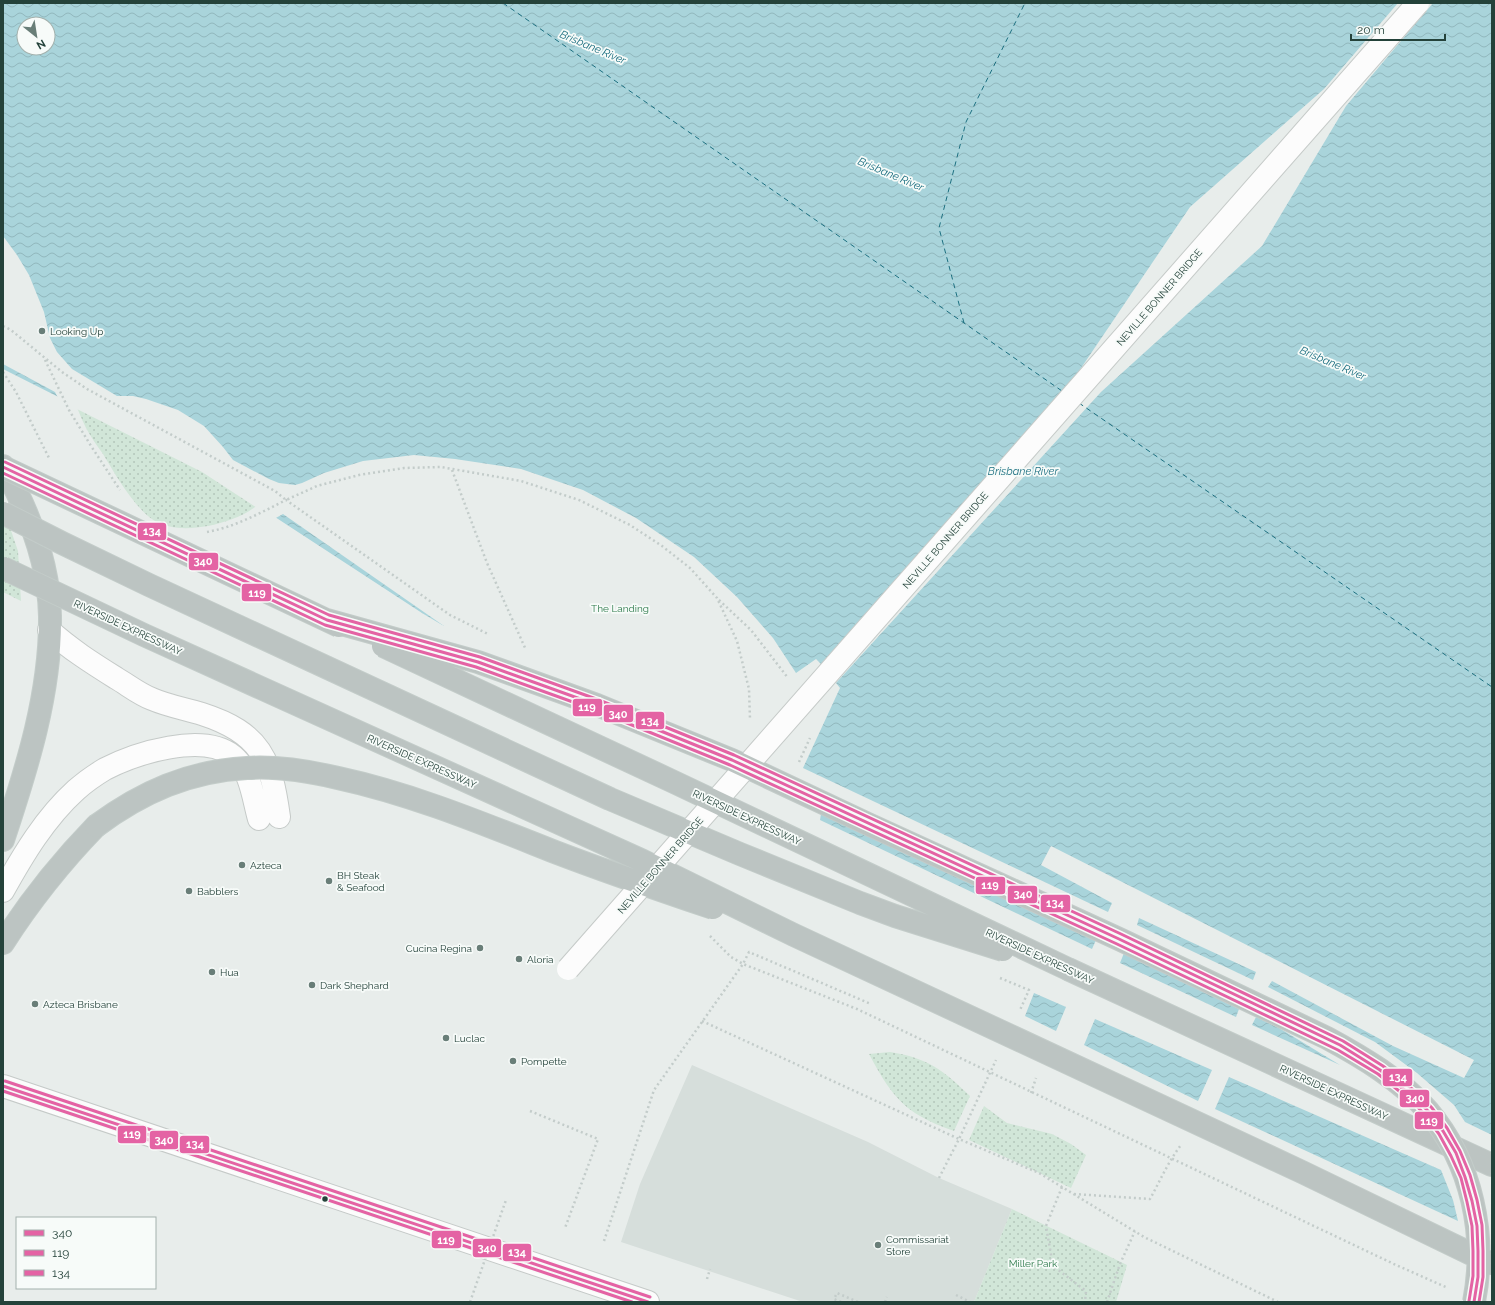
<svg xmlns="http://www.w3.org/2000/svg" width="1495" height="1305" viewBox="0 0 1495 1305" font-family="Raleway,sans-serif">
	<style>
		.built { fill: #d6dedb }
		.park { fill: url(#park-dots) }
		.water { fill: url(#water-waves); fill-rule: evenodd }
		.pier { fill: #e8edeb; fill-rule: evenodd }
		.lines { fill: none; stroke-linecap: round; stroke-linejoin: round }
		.ferry { stroke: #1c6f80; stroke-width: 1; stroke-dasharray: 5 4; stroke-linecap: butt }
		.minor-casing { stroke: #c5cac8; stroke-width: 24 }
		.highway-casing { stroke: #c3ccc9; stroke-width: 24 }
		.path { stroke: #c3ccca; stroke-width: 2.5; stroke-dasharray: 2 3; stroke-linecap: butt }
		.minor { stroke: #fcfcfc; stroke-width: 22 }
		.highway { stroke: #bcc4c2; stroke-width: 22 }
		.minor-bridge-casing { stroke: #c5cac8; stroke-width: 24; stroke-linecap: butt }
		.highway-bridge-casing { stroke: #c3ccc9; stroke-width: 24; stroke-linecap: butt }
		.path-bridge { stroke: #c3ccca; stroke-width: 2.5; stroke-dasharray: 2 3; stroke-linecap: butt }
		.minor-bridge { stroke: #fcfcfc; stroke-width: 22 }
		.highway-bridge { stroke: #bcc4c2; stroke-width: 22 }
		.bus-1-casing { stroke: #f7fbf9; stroke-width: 6 }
		.bus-2-casing { stroke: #f7fbf9; stroke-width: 6 }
		.bus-3-casing { stroke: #f7fbf9; stroke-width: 6 }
		.bus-1 { stroke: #e463a4; stroke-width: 3 }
		.bus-2 { stroke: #e463a4; stroke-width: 3 }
		.bus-3 { stroke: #e463a4; stroke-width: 3 }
		.poi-dot { fill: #697e78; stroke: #f7fbf9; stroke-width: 1.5 }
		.bus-dot { fill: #24423a; stroke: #f7fbf9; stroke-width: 1.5 }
		.labels { text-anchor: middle; stroke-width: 3.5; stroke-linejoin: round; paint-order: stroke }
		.street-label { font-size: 10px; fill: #24423a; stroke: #f7fbf9 }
		.poi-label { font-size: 10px; fill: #24423a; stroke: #f7fbf9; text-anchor: start }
		.park-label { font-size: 10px; fill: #2d7a4b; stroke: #f7fbf9 }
		.water-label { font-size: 11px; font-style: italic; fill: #1c6f80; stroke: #f7fbf9 }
		.line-badge { stroke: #f7fbf9; stroke-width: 1.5 }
		.badge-label { font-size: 11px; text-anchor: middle; font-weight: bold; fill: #fff }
	</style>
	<defs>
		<pattern id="park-dots" width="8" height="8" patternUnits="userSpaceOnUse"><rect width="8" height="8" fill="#d1e6d8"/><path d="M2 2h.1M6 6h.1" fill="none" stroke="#b3c6ba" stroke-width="1.8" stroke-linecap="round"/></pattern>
		<pattern id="water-waves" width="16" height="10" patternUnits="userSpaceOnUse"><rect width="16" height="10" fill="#a9d4db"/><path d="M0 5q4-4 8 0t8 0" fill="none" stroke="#91b7bd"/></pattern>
	</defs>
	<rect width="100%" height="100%" fill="#e8edeb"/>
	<path class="built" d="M692,1065L868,1142L939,1178L1012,1209L974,1302H803L621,1242L640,1184Z"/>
	<path class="park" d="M70,389L260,503C245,516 227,522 208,526C190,529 171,530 155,521C135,509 115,474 103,454C97,446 91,437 86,428C80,416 75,402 70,389Z
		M3,507L18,551L21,601L3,592Z
		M890,1052C928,1058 943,1070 970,1096L954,1131C942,1127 930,1122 920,1116C895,1102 882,1078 869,1054Z
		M984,1106L1007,1123L1052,1134L1071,1144L1086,1155L1071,1188L969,1140Z
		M1012,1209L1127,1265L1116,1302H974Z"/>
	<path class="water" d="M3,3H1492V1254L891,960L587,711L422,613L203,470L3,369ZM24,24H48V48H24Z"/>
	<path class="pier" d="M1398,3H1433L1346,106L1262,246L1101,392L836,683L840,688L803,768L1108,912L1112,903L1041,865L1051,846L1474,1060L1464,1078L1393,1046L1272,981L1268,987L1375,1042L1417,1073L1454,1105L1465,1122L1492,1135V1256L1163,1100L890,962L703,817L585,712L435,623L444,626L283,514L274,519L202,472L59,400L55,392L3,364V236L17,255L29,275L44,312L50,338L57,352L72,369L117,396H133L146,399L178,410L204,426L223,447L233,460L269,479L279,483L295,485L302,483L324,473L363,461L414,455L455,459L521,469L583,490L636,518L694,557L737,597L773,638L796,673L816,659L821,664L1077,374L1190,207L1324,89ZM821,814L1096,940L1092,949L820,820ZM1139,918L1256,972L1253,980L1137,925ZM1124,953L1239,1009L1236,1017L1120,963ZM1034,993L1066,1007L1056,1031L1025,1016ZM1256,1017L1279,1028L1340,1065L1252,1025ZM1095,1019L1212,1070L1198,1101L1084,1045ZM1229,1077L1441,1170L1453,1200L1458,1221L1215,1109Z"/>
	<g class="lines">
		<path class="ferry" d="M503,3L1062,391
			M964,323L939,228L966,122L1025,3
			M1079,403L1492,687"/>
		<defs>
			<path id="minor" d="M49,630C70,649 92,663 116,678C128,685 139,694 152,699C168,706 186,709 202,714C261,733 271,759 279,817
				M3,891C23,855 45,818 76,790C85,782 95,775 105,769C136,753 203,732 233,756C251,771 253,798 259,819
				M3,1086L648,1302"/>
			<path id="highway" d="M3,466C28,510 49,564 50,616C51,692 27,768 3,840
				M3,943C30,901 61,862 96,826
				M1070,970L1492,1165"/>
		</defs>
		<use href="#minor" class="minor-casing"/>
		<use href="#highway" class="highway-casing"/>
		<path class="path" d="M3,326L11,330L62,372L87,389L275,491L286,500L317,486L359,475L404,468L441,467L521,481L579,500L630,525L662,546L690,568L717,598L737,641L749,689L750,719
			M45,360L69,410L91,446L120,490
			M3,372L16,392L49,458
			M452,470L487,563L526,650
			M207,532C235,527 260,513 286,500L450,615L488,634
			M719,600L751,630L788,678
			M799,762L810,738
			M710,936L731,957L743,964L857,1009L1396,1265L1448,1288
			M1000,978L1029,990L1020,1010
			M702,1021L959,1139L1039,1173L1144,1237L1278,1302
			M1031,1093L1036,1078
			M530,1111L598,1139L565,1228
			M939,1178L959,1139L996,1060
			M1062,1187L1046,1226L1053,1266L1086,1291L1085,1302
			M1074,1194L1150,1199C1160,1181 1168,1162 1181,1145
			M604,1241L654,1090L743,964L749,952L871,1004
			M707,1279L710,1269
			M956,1295L970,1302
			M841,1302L834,1299L837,1293L858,1302
			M885,1302L887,1297
			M1107,1302L1120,1264L1135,1231"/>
		<use href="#minor" class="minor"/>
		<use href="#highway" class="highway"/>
		<defs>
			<path id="minor-bridge" d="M568,969L1418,3"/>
			<path id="highway-bridge" d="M3,467L339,626
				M3,513L62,543L149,585L610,799L740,854L860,903L895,916L1003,950
				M3,568L144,635L643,861L794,935L1302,1172L1492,1264
				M327,620L478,662L597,705L732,760L868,824L1119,939L1327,1038C1362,1057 1401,1080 1428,1111C1472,1163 1487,1235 1474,1302
				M383,646L676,783L1070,970
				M96,826C142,792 189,771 247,768C277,766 308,771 338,778C412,794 484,824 555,852C607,872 660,890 713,908"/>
		</defs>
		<use href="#minor-bridge" class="minor-bridge-casing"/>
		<use href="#highway-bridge" class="highway-bridge-casing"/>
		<path class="path-bridge" d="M470,1302L506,1200"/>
		<use href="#minor-bridge" class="minor-bridge"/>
		<use href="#highway-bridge" class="highway-bridge"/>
		<defs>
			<path id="bus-1" d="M3,467L327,620L478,662L597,705L732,760L1119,939L1340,1045L1380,1070L1417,1100L1428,1111L1443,1131L1456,1153L1465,1177L1472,1201L1477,1226L1478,1251V1277L1474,1302
				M3,1086L648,1302"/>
			<path id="bus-2" d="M3,473L325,625L476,667L595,710L730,765L1117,944L1338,1050L1378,1074L1414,1103L1424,1114L1439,1134L1451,1156L1461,1178L1467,1202L1472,1226L1473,1251V1276L1469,1301
				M3,1091L632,1302"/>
			<path id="bus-3" d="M5,462L329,615L480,657L599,700L734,755L1121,934L1343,1041L1383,1066L1421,1096L1432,1108L1447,1128L1460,1151L1470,1175L1477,1200L1482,1225L1483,1251V1277L1479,1302
				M5,1081L650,1297"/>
		</defs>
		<use href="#bus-1" class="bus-1-casing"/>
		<use href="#bus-2" class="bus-2-casing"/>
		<use href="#bus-3" class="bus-3-casing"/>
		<use href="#bus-1" class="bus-1"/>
		<use href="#bus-2" class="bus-2"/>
		<use href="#bus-3" class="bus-3"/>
	</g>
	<g class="poi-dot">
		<circle cx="42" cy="331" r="4"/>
		<circle cx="242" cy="865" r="4"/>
		<circle cx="329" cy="881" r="4"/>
		<circle cx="189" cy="891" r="4"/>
		<circle cx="480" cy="948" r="4"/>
		<circle cx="519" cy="959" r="4"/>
		<circle cx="212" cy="972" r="4"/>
		<circle cx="312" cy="985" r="4"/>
		<circle cx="35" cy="1004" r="4"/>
		<circle cx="446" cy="1038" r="4"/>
		<circle cx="513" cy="1061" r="4"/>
		<circle cx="878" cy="1245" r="4"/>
	</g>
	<circle class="bus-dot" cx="325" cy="1199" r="3.5"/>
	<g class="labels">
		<g class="street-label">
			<text transform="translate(1159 297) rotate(-49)" y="4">NEVILLE BONNER BRIDGE</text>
			<text transform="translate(945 540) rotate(-49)" y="4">NEVILLE BONNER BRIDGE</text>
			<text transform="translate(128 627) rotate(25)" y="4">RIVERSIDE EXPRESSWAY</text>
			<text transform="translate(422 761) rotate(24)" y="4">RIVERSIDE EXPRESSWAY</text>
			<text transform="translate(747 817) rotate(25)" y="4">RIVERSIDE EXPRESSWAY</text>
			<text transform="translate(660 865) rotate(-49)" y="4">NEVILLE BONNER BRIDGE</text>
			<text transform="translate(1040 956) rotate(25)" y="4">RIVERSIDE EXPRESSWAY</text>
			<text transform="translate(1334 1092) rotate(25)" y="4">RIVERSIDE EXPRESSWAY</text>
		</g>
		<g class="poi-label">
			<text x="50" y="335">Looking Up</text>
			<text x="250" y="869">Azteca</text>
			<text x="337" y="879">BH Steak<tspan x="337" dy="12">&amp; Seafood</tspan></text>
			<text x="197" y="895">Babblers</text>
			<text x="472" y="952" text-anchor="end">Cucina Regina</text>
			<text x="527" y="963">Aloria</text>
			<text x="220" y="976">Hua</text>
			<text x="320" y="989">Dark Shephard</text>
			<text x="43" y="1008">Azteca Brisbane</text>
			<text x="454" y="1042">Luclac</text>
			<text x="521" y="1065">Pompette</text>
			<text x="886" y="1243">Commissariat<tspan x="886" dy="12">Store</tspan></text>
		</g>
		<g class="park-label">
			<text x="620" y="612">The Landing</text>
			<text x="1033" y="1267">Miller Park</text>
		</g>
		<g class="water-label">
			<text transform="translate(593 47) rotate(23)" y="4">Brisbane River</text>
			<text transform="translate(891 174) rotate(23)" y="4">Brisbane River</text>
			<text transform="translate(1333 363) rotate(23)" y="4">Brisbane River</text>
			<text x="1023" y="475">Brisbane River</text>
		</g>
	</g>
	<g class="line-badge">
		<rect x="137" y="522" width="30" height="19" rx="4" fill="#e463a4"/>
		<rect x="188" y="552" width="31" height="19" rx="4" fill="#e463a4"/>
		<rect x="241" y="583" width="31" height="19" rx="4" fill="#e463a4"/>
		<rect x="572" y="698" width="31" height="19" rx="4" fill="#e463a4"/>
		<rect x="603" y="704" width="31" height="19" rx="4" fill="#e463a4"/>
		<rect x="635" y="711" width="30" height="19" rx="4" fill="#e463a4"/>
		<rect x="975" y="876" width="31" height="19" rx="4" fill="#e463a4"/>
		<rect x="1007" y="885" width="31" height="19" rx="4" fill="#e463a4"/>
		<rect x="1040" y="894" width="31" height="19" rx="4" fill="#e463a4"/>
		<rect x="1382" y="1068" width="31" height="19" rx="4" fill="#e463a4"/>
		<rect x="1399" y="1089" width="31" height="19" rx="4" fill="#e463a4"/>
		<rect x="1414" y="1111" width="30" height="19" rx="4" fill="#e463a4"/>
		<rect x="117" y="1125" width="30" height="19" rx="4" fill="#e463a4"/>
		<rect x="149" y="1130" width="30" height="20" rx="4" fill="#e463a4"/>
		<rect x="179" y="1135" width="31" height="19" rx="4" fill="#e463a4"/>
		<rect x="431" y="1230" width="31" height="19" rx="4" fill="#e463a4"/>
		<rect x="472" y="1238" width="30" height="20" rx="4" fill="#e463a4"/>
		<rect x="502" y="1243" width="30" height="19" rx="4" fill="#e463a4"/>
	</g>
	<g class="badge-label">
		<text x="152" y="535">134</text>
		<text x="203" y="565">340</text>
		<text x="257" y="597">119</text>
		<text x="587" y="711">119</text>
		<text x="618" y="718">340</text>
		<text x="650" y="725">134</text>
		<text x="990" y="889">119</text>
		<text x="1023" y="898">340</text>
		<text x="1055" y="907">134</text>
		<text x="1398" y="1081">134</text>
		<text x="1415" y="1102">340</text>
		<text x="1429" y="1125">119</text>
		<text x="132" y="1138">119</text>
		<text x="164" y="1144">340</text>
		<text x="195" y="1148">134</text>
		<text x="446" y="1244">119</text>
		<text x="487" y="1252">340</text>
		<text x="517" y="1256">134</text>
	</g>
	<rect width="1495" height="1305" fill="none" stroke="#24423a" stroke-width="8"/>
	<rect x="16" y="1217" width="140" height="72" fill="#f7fbf9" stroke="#a3b1ad"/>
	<rect x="24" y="1230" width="20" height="6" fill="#e463a4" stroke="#a3b1ad"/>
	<text x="52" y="1237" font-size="12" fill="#24423a">340</text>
	<rect x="24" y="1250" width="20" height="6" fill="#e463a4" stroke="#a3b1ad"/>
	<text x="52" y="1257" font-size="12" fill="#24423a">119</text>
	<rect x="24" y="1270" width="20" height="6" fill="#e463a4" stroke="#a3b1ad"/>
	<text x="52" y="1277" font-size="12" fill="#24423a">134</text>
	<g transform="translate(36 36) rotate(150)"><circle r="19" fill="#f7fbf9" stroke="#a3b1ad"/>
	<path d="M0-3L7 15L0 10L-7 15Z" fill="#697e78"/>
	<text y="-6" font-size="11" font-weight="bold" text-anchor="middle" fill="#24423a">N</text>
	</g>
	<path d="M1351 34v6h94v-6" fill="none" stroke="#24423a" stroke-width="2"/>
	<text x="1357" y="34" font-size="12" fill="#24423a" stroke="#f7fbf9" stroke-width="3" paint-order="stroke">20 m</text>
</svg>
